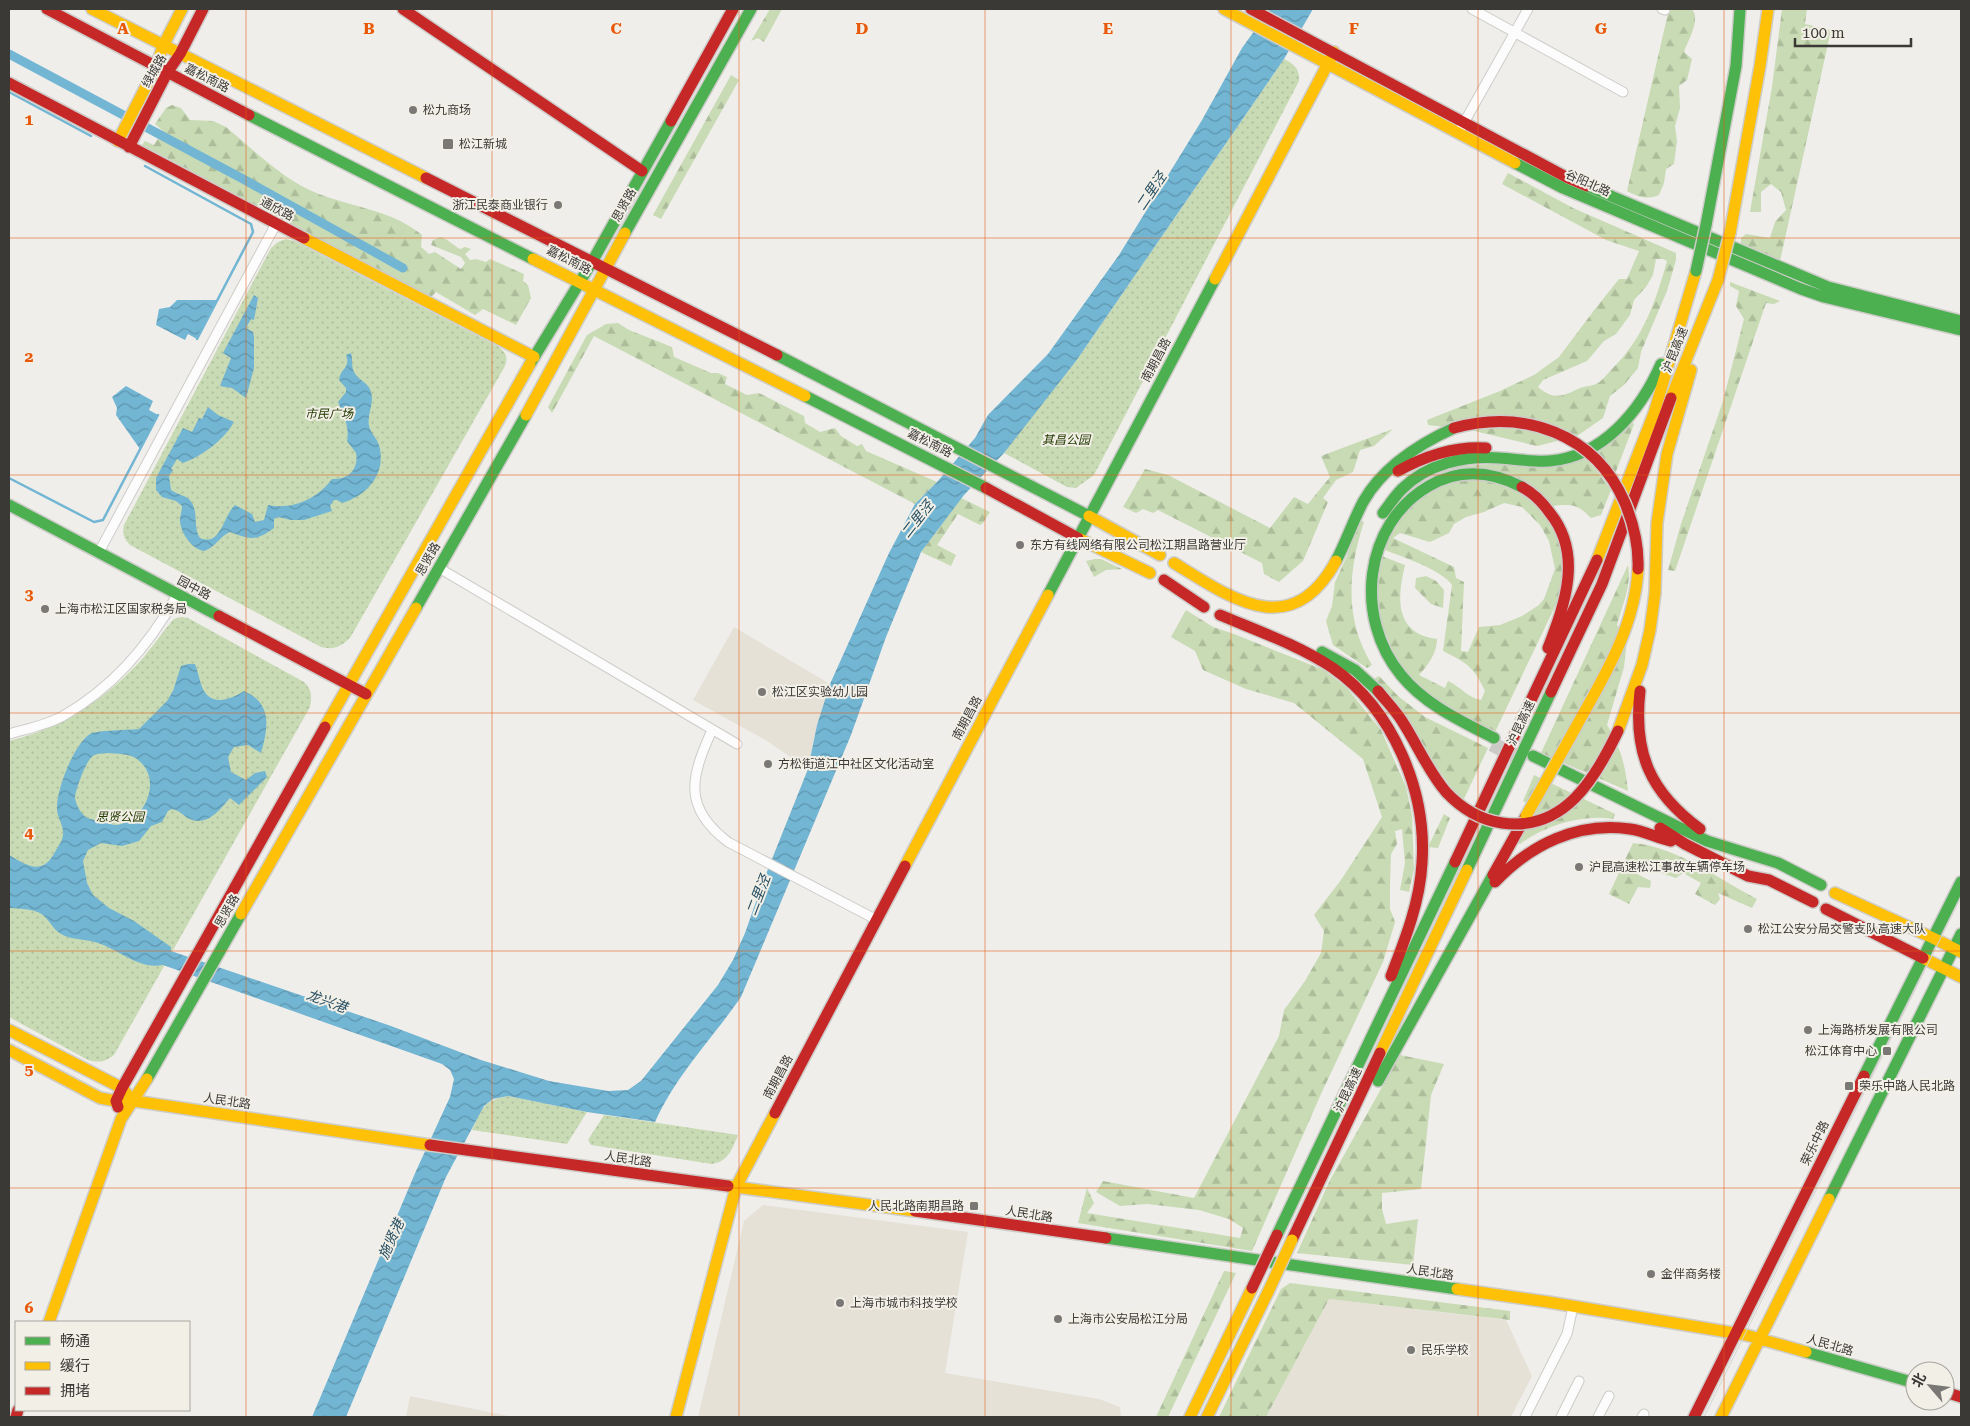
<svg xmlns="http://www.w3.org/2000/svg" width="1970" height="1426" viewBox="0 0 1970 1426" font-family="'Roboto Serif','Noto Sans SC',serif">
	<style>
		.built { fill: #e5e1d7 }
		.green { fill: url(#green-dots) }
		.forest { fill: url(#forest-firs); fill-rule: evenodd }
		.water { fill: url(#water-waves); fill-rule: evenodd }
		.lines { fill: none; stroke-linecap: round; stroke-linejoin: round }
		.stream { stroke: #72b6d4; stroke-width: 2.5 }
		.canal { stroke: #72b6d4; stroke-width: 9 }
		.highway-tunnel { stroke: #cbcac6; stroke-width: 15; stroke-dasharray: 15 8; stroke-linecap: butt }
		.street-casing { stroke: #cdccc9; stroke-width: 11 }
		.fast-casing { stroke: #cdccc9; stroke-width: 14 }
		.slow-casing { stroke: #cdccc9; stroke-width: 14 }
		.jam-casing { stroke: #cdccc9; stroke-width: 14 }
		.street { stroke: #fdfcfc; stroke-width: 9 }
		.fast { stroke: #4caf50; stroke-width: 11 }
		.slow { stroke: #ffc107; stroke-width: 11 }
		.jam { stroke: #c62828; stroke-width: 11 }
		.tram { stroke: #d6d6d5; stroke-width: 1 }
		.fast-bridge-casing { stroke: #cdccc9; stroke-width: 14; stroke-linecap: butt }
		.slow-bridge-casing { stroke: #cdccc9; stroke-width: 14; stroke-linecap: butt }
		.jam-bridge-casing { stroke: #cdccc9; stroke-width: 14; stroke-linecap: butt }
		.fast-bridge { stroke: #4caf50; stroke-width: 11 }
		.slow-bridge { stroke: #ffc107; stroke-width: 11 }
		.jam-bridge { stroke: #c62828; stroke-width: 11 }
		.grid { fill: none; stroke: #e8590c; stroke-width: 1; stroke-opacity: 0.55 }
		.poi-dot { fill: #7a7875; stroke: #f2efe7; stroke-width: 2 }
		.labels { text-anchor: middle; stroke-width: 4; stroke-linejoin: round; paint-order: stroke }
		.street-label { font-size: 12px; fill: #3b3936; stroke: #f2efe7 }
		.poi-label { font-size: 12px; fill: #3b3936; stroke: #f2efe7; text-anchor: start }
		.park-label { font-size: 12px; font-style: italic; fill: #243c03; stroke: #f2efe7 }
		.water-label { font-size: 14px; font-style: italic; fill: #254e62; stroke: #f2efe7 }
		.grid-label { font-size: 16px; text-anchor: middle; font-weight: bold; fill: #e8590c; stroke: #f2efe7; stroke-width: 4; stroke-linejoin: round; paint-order: stroke }
	</style>
	<defs>
		<pattern id="green-dots" width="8" height="8" patternUnits="userSpaceOnUse" patternTransform="scale(1.25)"><rect width="8" height="8" fill="#c8dbb4"/><path d="M2 2h.1M6 6h.1" fill="none" stroke="#adbd9b" stroke-width="1.8" stroke-linecap="round"/></pattern>
		<pattern id="forest-firs" width="22" height="20" patternUnits="userSpaceOnUse" patternTransform="scale(1.25)"><rect width="22" height="20" fill="#c8dbb4"/><path d="M5 1l3.5 6h-7zM16 11l3.5 6h-7z" fill="#adbd9b"/></pattern>
		<pattern id="water-waves" width="16" height="10" patternUnits="userSpaceOnUse" patternTransform="scale(1.25)"><rect width="16" height="10" fill="#72b6d4"/><path d="M0 5q4-4 8 0t8 0" fill="none" stroke="#5f95ad"/></pattern>
	</defs>
	<rect width="100%" height="100%" fill="#efeeea"/>
	<path class="built" d="M734,627L830,684L817,725L808,769L767,741L693,700Z
		M763,1205L968,1232L945,1373L1099,1399L1120,1407L1121,1417H698L744,1221Z
		M1329,1299L1506,1320L1532,1376L1511,1417H1266Z
		M410,1396L449,1404L514,1417H406Z"/>
	<path class="green" d="M1284,59C1294,64 1300,69 1299,81L1094,475L1076,488L1067,487L1004,453L1025,423L1076,361Z
		M286,239L294,241L499,347C506,353 508,357 505,366L350,638C340,647 334,650 321,647L130,545C124,539 122,534 124,525L271,248L278,242Z
		M181,617L188,618L304,682C312,690 312,696 310,707L114,1055C105,1062 99,1063 88,1060L9,1017V741C62,728 107,698 143,658C154,645 163,631 174,619Z
		M508,1096L587,1112L567,1144L472,1130C482,1109 482,1101 508,1096Z
		M604,1115L738,1135C732,1149 729,1161 712,1164L591,1145L588,1140Z"/>
	<path class="forest" d="M770,9H782L764,42L758,38L751,41Z
		M1669,9H1692C1701,20 1688,40 1684,52L1692,59L1687,80L1679,86L1680,108L1675,126L1677,141L1674,164L1666,169L1664,183L1659,195C1646,200 1639,197 1627,191Z
		M1782,9H1807L1805,24L1831,30L1780,261L1777,265L1741,251V238L1746,234L1770,238L1775,222L1786,210L1781,192L1771,184L1761,192V212H1750L1772,87Z
		M731,75L739,80L661,219L653,215Z
		M172,105L181,108L190,120L213,121L226,127C255,151 284,181 319,194C355,208 392,210 422,235L421,247L429,254L435,252L461,269L465,263L461,257L431,245L433,240L441,237C449,240 453,245 460,249L465,247L471,249L465,254L470,260L476,259L486,262L490,259L524,274L523,281L528,285L531,298L516,325L483,309L475,315L436,292L430,298L142,145L145,141L154,145L163,131L155,124L166,108Z
		M1508,173L1573,208L1676,253V260L1667,291L1641,352L1638,368L1624,385L1610,396L1603,418L1577,436L1537,446L1470,430L1428,425L1427,420L1500,391L1534,375L1559,357L1595,309L1619,279H1627L1639,251L1606,240L1502,184ZM1656,259H1663L1667,261C1656,301 1643,339 1612,369C1608,373 1603,380 1598,383C1593,386 1586,386 1580,388C1563,396 1554,401 1538,387L1543,380L1587,361L1604,341L1616,334L1630,315L1634,300L1646,287L1653,275Z
		M1730,282L1780,301L1774,304L1766,303L1675,571L1668,570L1681,524L1723,401L1744,319L1736,306L1739,291L1730,286Z
		M618,323L629,330L672,347L674,357L711,373H718L727,377L725,384L747,395L759,393L804,416L805,423L820,432L835,428L841,436L857,446L862,444L866,451L937,482L915,504L594,336L552,413L548,407L587,335L606,324Z
		M1630,421L1634,424L1615,474L1595,451Z
		M1393,429L1374,446L1360,450L1353,472L1336,480L1323,498L1328,502L1303,561L1279,582L1264,574L1262,563L1158,510L1153,513L1143,509L1136,513L1123,507L1145,469L1168,475L1270,528L1294,497L1308,504L1330,477L1321,456Z
		M1586,459L1597,471L1611,490L1601,515L1591,518C1578,504 1571,504 1553,506L1532,486L1443,467Z
		M1474,478L1510,486L1542,509L1558,537L1565,565L1560,596L1495,732L1446,707L1401,671L1375,608L1379,555L1405,565C1397,597 1394,634 1437,639C1437,653 1428,665 1419,675L1445,688L1448,681C1461,687 1468,698 1481,700L1485,691C1474,667 1467,663 1443,651L1452,585C1440,568 1399,556 1380,548L1394,520L1437,485ZM1504,503L1522,507L1540,525L1549,541L1555,569L1544,599L1539,605L1522,616L1500,625L1479,627L1468,652L1461,651L1464,582L1456,578L1454,567L1393,538L1400,533L1430,542L1449,533L1454,524L1466,517L1484,512Z
		M961,498L990,512L983,523L980,525L958,514L937,545L956,555L951,566L921,552Z
		M1358,519L1364,522C1348,571 1344,619 1372,665L1367,668L1333,645L1326,621L1332,606L1335,582L1347,556Z
		M1095,559H1101L1122,569L1106,570L1094,577L1086,561Z
		M1628,565C1632,585 1622,606 1617,625L1627,640L1624,667L1607,725C1621,748 1625,764 1628,791L1541,753Z
		M1426,576L1436,581L1444,590L1443,608L1431,604L1415,588L1416,578Z
		M1186,610L1213,627L1234,634L1324,670L1347,688L1381,730L1406,787L1412,815L1414,869L1409,892L1400,890L1405,863L1402,829L1395,831L1397,844L1391,854L1390,884V909L1395,922L1383,962L1321,1094L1252,1251L1078,1223L1087,1188L1094,1203L1087,1213L1240,1238L1243,1228L1229,1219L1199,1210L1147,1204L1120,1206L1096,1192L1103,1181L1194,1198L1279,1036L1284,1010L1305,981L1321,953L1324,931L1314,915L1341,880L1382,817L1363,759L1294,703L1246,689L1203,670L1195,651L1171,637Z
		M1379,676L1398,696L1425,717L1488,748L1462,803L1374,679Z
		M1534,775L1615,814L1613,819C1582,814 1546,825 1520,844L1516,843L1534,807L1523,801Z
		M1444,814L1450,818L1438,848L1428,847Z
		M1633,843C1678,847 1718,879 1757,899L1752,908L1718,893L1720,899L1715,905L1695,894L1701,883L1683,873L1676,878L1643,867L1637,874L1651,881L1650,888L1638,887L1629,904L1609,894Z
		M1400,1055L1444,1064L1431,1095L1421,1189L1382,1193V1209L1386,1224L1418,1219L1413,1265L1297,1253L1330,1180Z
		M1224,1271L1236,1273L1168,1417H1156Z
		M1290,1283L1510,1311V1320L1329,1299L1266,1417H1219L1281,1289Z"/>
	<path class="water" d="M1270,9H1313L1284,59L1076,361L1004,453L964,495L921,552L886,637L851,735L741,997C712,1039 676,1075 655,1122L587,1112L508,1096L493,1099L484,1106L446,1177L346,1417H312L416,1171L450,1097L454,1079L450,1070L442,1064L163,965C139,970 120,950 98,943C87,939 71,940 61,934C54,930 51,923 45,917C37,908 20,909 9,908V855C28,866 42,876 55,852C59,845 64,839 63,831C62,823 57,816 57,809C56,790 74,744 90,734C96,730 130,730 139,729L167,701L173,691L181,666L188,664H195C198,671 199,679 202,687C210,707 230,700 244,691C273,704 268,728 261,753L248,745L234,747L228,757L231,772L246,780L255,773L265,771L267,777L239,805L230,798C219,811 205,829 186,817C181,813 179,811 172,809L168,811L162,822L151,826L139,841L122,846L101,843L88,850L83,861L87,883L93,895L109,908L134,921L171,947V951L391,1026L481,1060L549,1081L608,1091L628,1090L641,1081L718,985L733,960L745,933L764,879L808,769L817,725L830,684L889,553L915,504L937,482L975,438L988,415L1048,354L1119,255L1202,120L1242,48ZM107,753C117,754 129,753 137,759C164,779 145,822 116,825C111,825 105,822 101,821C97,820 90,820 86,817C81,814 75,803 75,797C76,789 86,760 93,756C97,753 102,754 107,753Z
		M254,295L258,298L254,320L251,319L246,328L253,332L254,337V368L246,398L232,388L220,386L231,358L223,353Z
		M177,300H218L197,339L188,334L185,340L156,325L159,309L170,307Z
		M351,353C353,359 351,366 354,372C358,380 369,383 371,392C375,404 365,417 370,429C373,436 378,439 380,449C385,476 366,496 342,503L337,500H334L330,506L332,511L304,520H291L278,517L274,519V528C256,541 251,540 230,532C220,536 216,547 204,551C191,549 179,531 180,518C181,513 182,510 182,506L176,501L162,497L156,490V478L183,428L192,432L199,418L202,419L208,407L218,415L234,422C224,440 202,456 183,463L177,459L171,469L173,470L169,476L171,490C176,494 184,495 189,499C200,511 192,526 200,538C221,547 223,516 235,505L252,514L255,522L264,520L268,505C293,510 317,499 332,479C348,480 359,469 356,453L347,441C350,427 343,414 338,402L346,392V388L339,380C340,368 351,369 346,355Z
		M126,386L153,401L149,410L158,415L140,449L116,415L117,408L112,397Z"/>
	<g class="lines">
		<path class="stream" d="M9,92L91,136
			M145,166L251,224L253,232L197,339
			M9,478L94,522L103,520L158,415"/>
		<path class="canal" d="M9,54L243,179L403,268"/>
		<path class="highway-tunnel" d="M1492,744L1530,763"/>
		<defs>
			<path id="street" d="M1472,9L1623,92
				M1662,9L1665,10
				M1461,128L1528,9
				M99,552L276,224
				M439,568L737,744
				M712,730C691,777 682,807 728,842L877,920
				M9,734C26,729 47,725 63,716C112,688 150,644 177,595
				M1525,1417L1567,1334L1573,1307
				M1561,1417L1579,1381
				M1598,1417L1609,1396
				M1642,1417L1644,1414"/>
			<path id="fast" d="M249,115L533,259
				M1515,163L1563,188L1801,289L1824,297L1961,330
				M1587,186L1828,287L1961,321
				M1706,225L1736,66L1740,9
				M625,233L751,9
				M777,355L1089,516
				M530,364L592,262L671,121
				M805,396L986,488
				M9,505L219,616
				M1383,513C1389,505 1395,496 1402,489C1427,464 1465,455 1500,458C1516,459 1533,462 1549,461C1603,457 1641,410 1661,364
				M1336,561C1346,542 1353,521 1363,502C1382,468 1419,444 1454,428
				M1048,595L1215,279
				M416,608L526,415
				M1322,652L1355,670L1378,691
				M1494,738C1461,721 1424,704 1401,675C1354,618 1363,524 1429,486C1460,468 1491,471 1522,487
				M1533,756L1707,841L1778,863L1821,885
				M1467,870L1551,692
				M1864,1076L1961,882
				M147,1079L241,914
				M1378,1081L1493,875
				M1829,1199L1961,934
				M1277,1235L1455,862
				M1106,1238L1457,1289
				M1806,1352L1915,1383"/>
			<path id="slow" d="M92,9L426,178
				M1224,9L1515,163
				M118,141L156,67L163,46L182,9
				M1730,233L1760,66L1768,9
				M304,238L534,357
				M533,259L805,396
				M1215,279L1334,52
				M1671,398L1718,280
				M526,415L625,233
				M1089,516L1160,555
				M1078,538L1150,573
				M1597,560L1654,413L1696,271
				M1174,563C1231,598 1291,643 1336,561
				M325,727L530,364
				M1618,731L1642,665L1650,630L1655,593L1657,523L1667,454L1691,370
				M905,866L1048,595
				M1835,893L1933,938
				M241,914L416,608
				M1933,938L1961,952
				M1923,958L1961,977
				M9,1030L122,1088L127,1094
				M9,1050L100,1098L116,1101H134L430,1145
				M1380,1053L1467,870
				M728,1186L915,1211
				M1457,1289L1548,1302L1746,1335L1806,1352
				M49,1322L121,1119L147,1079
				M676,1417L736,1187L775,1113
				M1190,1417L1252,1288
				M1207,1417L1268,1292
				M1721,1417L1829,1199"/>
			<path id="jam" d="M47,9L249,115
				M403,9L642,171
				M1251,9L1568,178L1587,186
				M9,83L304,238
				M671,121L733,9
				M129,147L167,73L180,54L203,9
				M426,178L777,355
				M1398,471C1425,456 1455,446 1486,448
				M1522,487C1533,493 1543,503 1550,513C1583,554 1565,604 1548,648
				M986,488L1078,538
				M1164,580L1204,607
				M1220,615C1258,631 1298,645 1333,668C1393,710 1427,791 1422,863C1420,902 1405,940 1391,976
				M219,616L366,694
				M1640,691C1633,753 1650,792 1700,829
				M1551,692L1602,584L1671,398
				M1660,828L1685,844L1748,876L1769,880L1813,902
				M1455,862L1597,560
				M1493,875L1526,816
				M1495,882C1530,845 1578,821 1630,829C1645,831 1657,838 1671,841
				M1826,909L1923,958
				M118,1107L116,1101L122,1088L325,727
				M775,1113L905,866
				M430,1145L728,1186
				M915,1211L1106,1238
				M1292,1240L1380,1053
				M1945,1392L1961,1397
				M16,1417L18,1410
				M1694,1417L1864,1076"/>
		</defs>
		<use href="#street" class="street-casing"/>
		<use href="#fast" class="fast-casing"/>
		<use href="#slow" class="slow-casing"/>
		<use href="#jam" class="jam-casing"/>
		<use href="#street" class="street"/>
		<use href="#fast" class="fast"/>
		<use href="#slow" class="slow"/>
		<use href="#jam" class="jam"/>
		<path class="tram" d="M1704,1417L1961,897"/>
		<defs>
			<path id="fast-bridge" d="M1696,271L1706,225"/>
			<path id="slow-bridge" d="M1718,280L1730,233
				M1526,816C1543,786 1560,756 1577,725C1604,677 1635,627 1638,569
				M1268,1292L1292,1240"/>
			<path id="jam-bridge" d="M1454,428C1524,409 1595,433 1625,503C1634,525 1639,546 1638,569
				M1378,691C1386,701 1395,710 1402,721C1417,744 1428,771 1446,792C1461,808 1481,820 1502,823C1564,832 1595,779 1618,731
				M1252,1288L1277,1235"/>
		</defs>
		<use href="#fast-bridge" class="fast-bridge-casing"/>
		<use href="#slow-bridge" class="slow-bridge-casing"/>
		<use href="#jam-bridge" class="jam-bridge-casing"/>
		<use href="#fast-bridge" class="fast-bridge"/>
		<use href="#slow-bridge" class="slow-bridge"/>
		<use href="#jam-bridge" class="jam-bridge"/>
	</g>
	<path class="grid" d="M246,9V1417M492,9V1417M739,9V1417M985,9V1417M1231,9V1417M1478,9V1417M1724,9V1417M9,238H1961M9,475H1961M9,713H1961M9,951H1961M9,1188H1961"/>
	<g class="poi-dot">
		<circle cx="413" cy="110" r="5"/>
		<rect x="442" y="138" width="12" height="12" rx="2.5"/>
		<circle cx="558" cy="205" r="5"/>
		<circle cx="1020" cy="545" r="5"/>
		<circle cx="45" cy="609" r="5"/>
		<circle cx="762" cy="692" r="5"/>
		<circle cx="768" cy="764" r="5"/>
		<circle cx="1579" cy="867" r="5"/>
		<circle cx="1748" cy="929" r="5"/>
		<circle cx="1808" cy="1030" r="5"/>
		<rect x="1882" y="1046" width="10" height="10" rx="2.5"/>
		<rect x="1844" y="1081" width="10" height="10" rx="2.5"/>
		<rect x="969" y="1201" width="10" height="10" rx="2.5"/>
		<circle cx="1651" cy="1274" r="5"/>
		<circle cx="840" cy="1303" r="5"/>
		<circle cx="1058" cy="1319" r="5"/>
		<circle cx="1411" cy="1350" r="5"/>
	</g>
	<g class="labels">
		<g class="street-label">
			<text transform="translate(154 71) rotate(-60)" y="4">绿城路</text>
			<text transform="translate(207 78) rotate(27)" y="4">嘉松南路</text>
			<text transform="translate(1588 183) rotate(24)" y="4">谷阳北路</text>
			<text transform="translate(624 205) rotate(-61)" y="4">思贤路</text>
			<text transform="translate(277 209) rotate(28)" y="4">通欣路</text>
			<text transform="translate(569 260) rotate(27)" y="4">嘉松南路</text>
			<text transform="translate(1675 350) rotate(-68)" y="4">沪昆高速</text>
			<text transform="translate(1156 360) rotate(-62)" y="4">南期昌路</text>
			<text transform="translate(930 443) rotate(27)" y="4">嘉松南路</text>
			<text transform="translate(428 559) rotate(-60)" y="4">思贤路</text>
			<text transform="translate(194 588) rotate(28)" y="4">园中路</text>
			<text transform="translate(967 718) rotate(-62)" y="4">南期昌路</text>
			<text transform="translate(1521 723) rotate(-65)" y="4">沪昆高速</text>
			<text transform="translate(227 911) rotate(-60)" y="4">思贤路</text>
			<text transform="translate(778 1077) rotate(-62)" y="4">南期昌路</text>
			<text transform="translate(1348 1090) rotate(-65)" y="4">沪昆高速</text>
			<text transform="translate(227 1101) rotate(8)" y="4">人民北路</text>
			<text transform="translate(1815 1143) rotate(-64)" y="4">荣乐中路</text>
			<text transform="translate(628 1159) rotate(8)" y="4">人民北路</text>
			<text transform="translate(1029 1214) rotate(9)" y="4">人民北路</text>
			<text transform="translate(1430 1272) rotate(8)" y="4">人民北路</text>
			<text transform="translate(1830 1345) rotate(16)" y="4">人民北路</text>
		</g>
		<g class="poi-label">
			<text x="423" y="114">松九商场</text>
			<text x="459" y="148">松江新城</text>
			<text x="548" y="209" text-anchor="end">浙江民泰商业银行</text>
			<text x="1030" y="549">东方有线网络有限公司松江期昌路营业厅</text>
			<text x="55" y="613">上海市松江区国家税务局</text>
			<text x="772" y="696">松江区实验幼儿园</text>
			<text x="778" y="768">方松街道江中社区文化活动室</text>
			<text x="1589" y="871">沪昆高速松江事故车辆停车场</text>
			<text x="1758" y="933">松江公安分局交警支队高速大队</text>
			<text x="1818" y="1034">上海路桥发展有限公司</text>
			<text x="1877" y="1055" text-anchor="end">松江体育中心</text>
			<text x="1859" y="1090">荣乐中路人民北路</text>
			<text x="964" y="1210" text-anchor="end">人民北路南期昌路</text>
			<text x="1661" y="1278">金伴商务楼</text>
			<text x="850" y="1307">上海市城市科技学校</text>
			<text x="1068" y="1323">上海市公安局松江分局</text>
			<text x="1421" y="1354">民乐学校</text>
		</g>
		<g class="park-label">
			<text x="329" y="418">市民广场</text>
			<text x="1066" y="444">其昌公园</text>
			<text x="120" y="821">思贤公园</text>
		</g>
		<g class="water-label">
			<text transform="translate(1151 191) rotate(-56)" y="5">二里泾</text>
			<text transform="translate(917 519) rotate(-52)" y="5">二里泾</text>
			<text transform="translate(758 895) rotate(-69)" y="5">二里泾</text>
			<text transform="translate(327 1001) rotate(20)" y="5">龙兴港</text>
			<text transform="translate(391 1239) rotate(-66)" y="5">施贤港</text>
		</g>
	</g>
	<g class="grid-label">
		<text x="123" y="34">A</text>
		<text x="369" y="34">B</text>
		<text x="616" y="34">C</text>
		<text x="862" y="34">D</text>
		<text x="1108" y="34">E</text>
		<text x="1354" y="34">F</text>
		<text x="1601" y="34">G</text>
		<text x="29" y="125">1</text>
		<text x="29" y="362">2</text>
		<text x="29" y="600">3</text>
		<text x="29" y="838">4</text>
		<text x="29" y="1075">5</text>
		<text x="29" y="1313">6</text>
	</g>
	<rect width="1970" height="1426" fill="none" stroke="#3b3936" stroke-width="20"/>
	<rect x="15" y="1321" width="175" height="90" fill="#f2efe7" stroke="#a9a6a0"/>
	<rect x="25" y="1337" width="25" height="8" fill="#4caf50" stroke="#a9a6a0"/>
	<text x="60" y="1346" font-size="15" fill="#3b3936">畅通</text>
	<rect x="25" y="1362" width="25" height="8" fill="#ffc107" stroke="#a9a6a0"/>
	<text x="60" y="1371" font-size="15" fill="#3b3936">缓行</text>
	<rect x="25" y="1387" width="25" height="8" fill="#c62828" stroke="#a9a6a0"/>
	<text x="60" y="1396" font-size="15" fill="#3b3936">拥堵</text>
	<g transform="translate(1930 1386) rotate(298)"><circle r="24" fill="#f2efe7" stroke="#a9a6a0"/>
	<path d="M0-4L9 19L0 12L-9 19Z" fill="#7a7875"/>
	<text y="-8" font-size="14" font-weight="bold" text-anchor="middle" fill="#3b3936">北</text>
	</g>
	<path d="M1795 38v8h116v-8" fill="none" stroke="#3b3936" stroke-width="2.5"/>
	<text x="1802" y="38" font-size="15" fill="#3b3936" stroke="#f2efe7" stroke-width="4" paint-order="stroke">100 m</text>
</svg>
